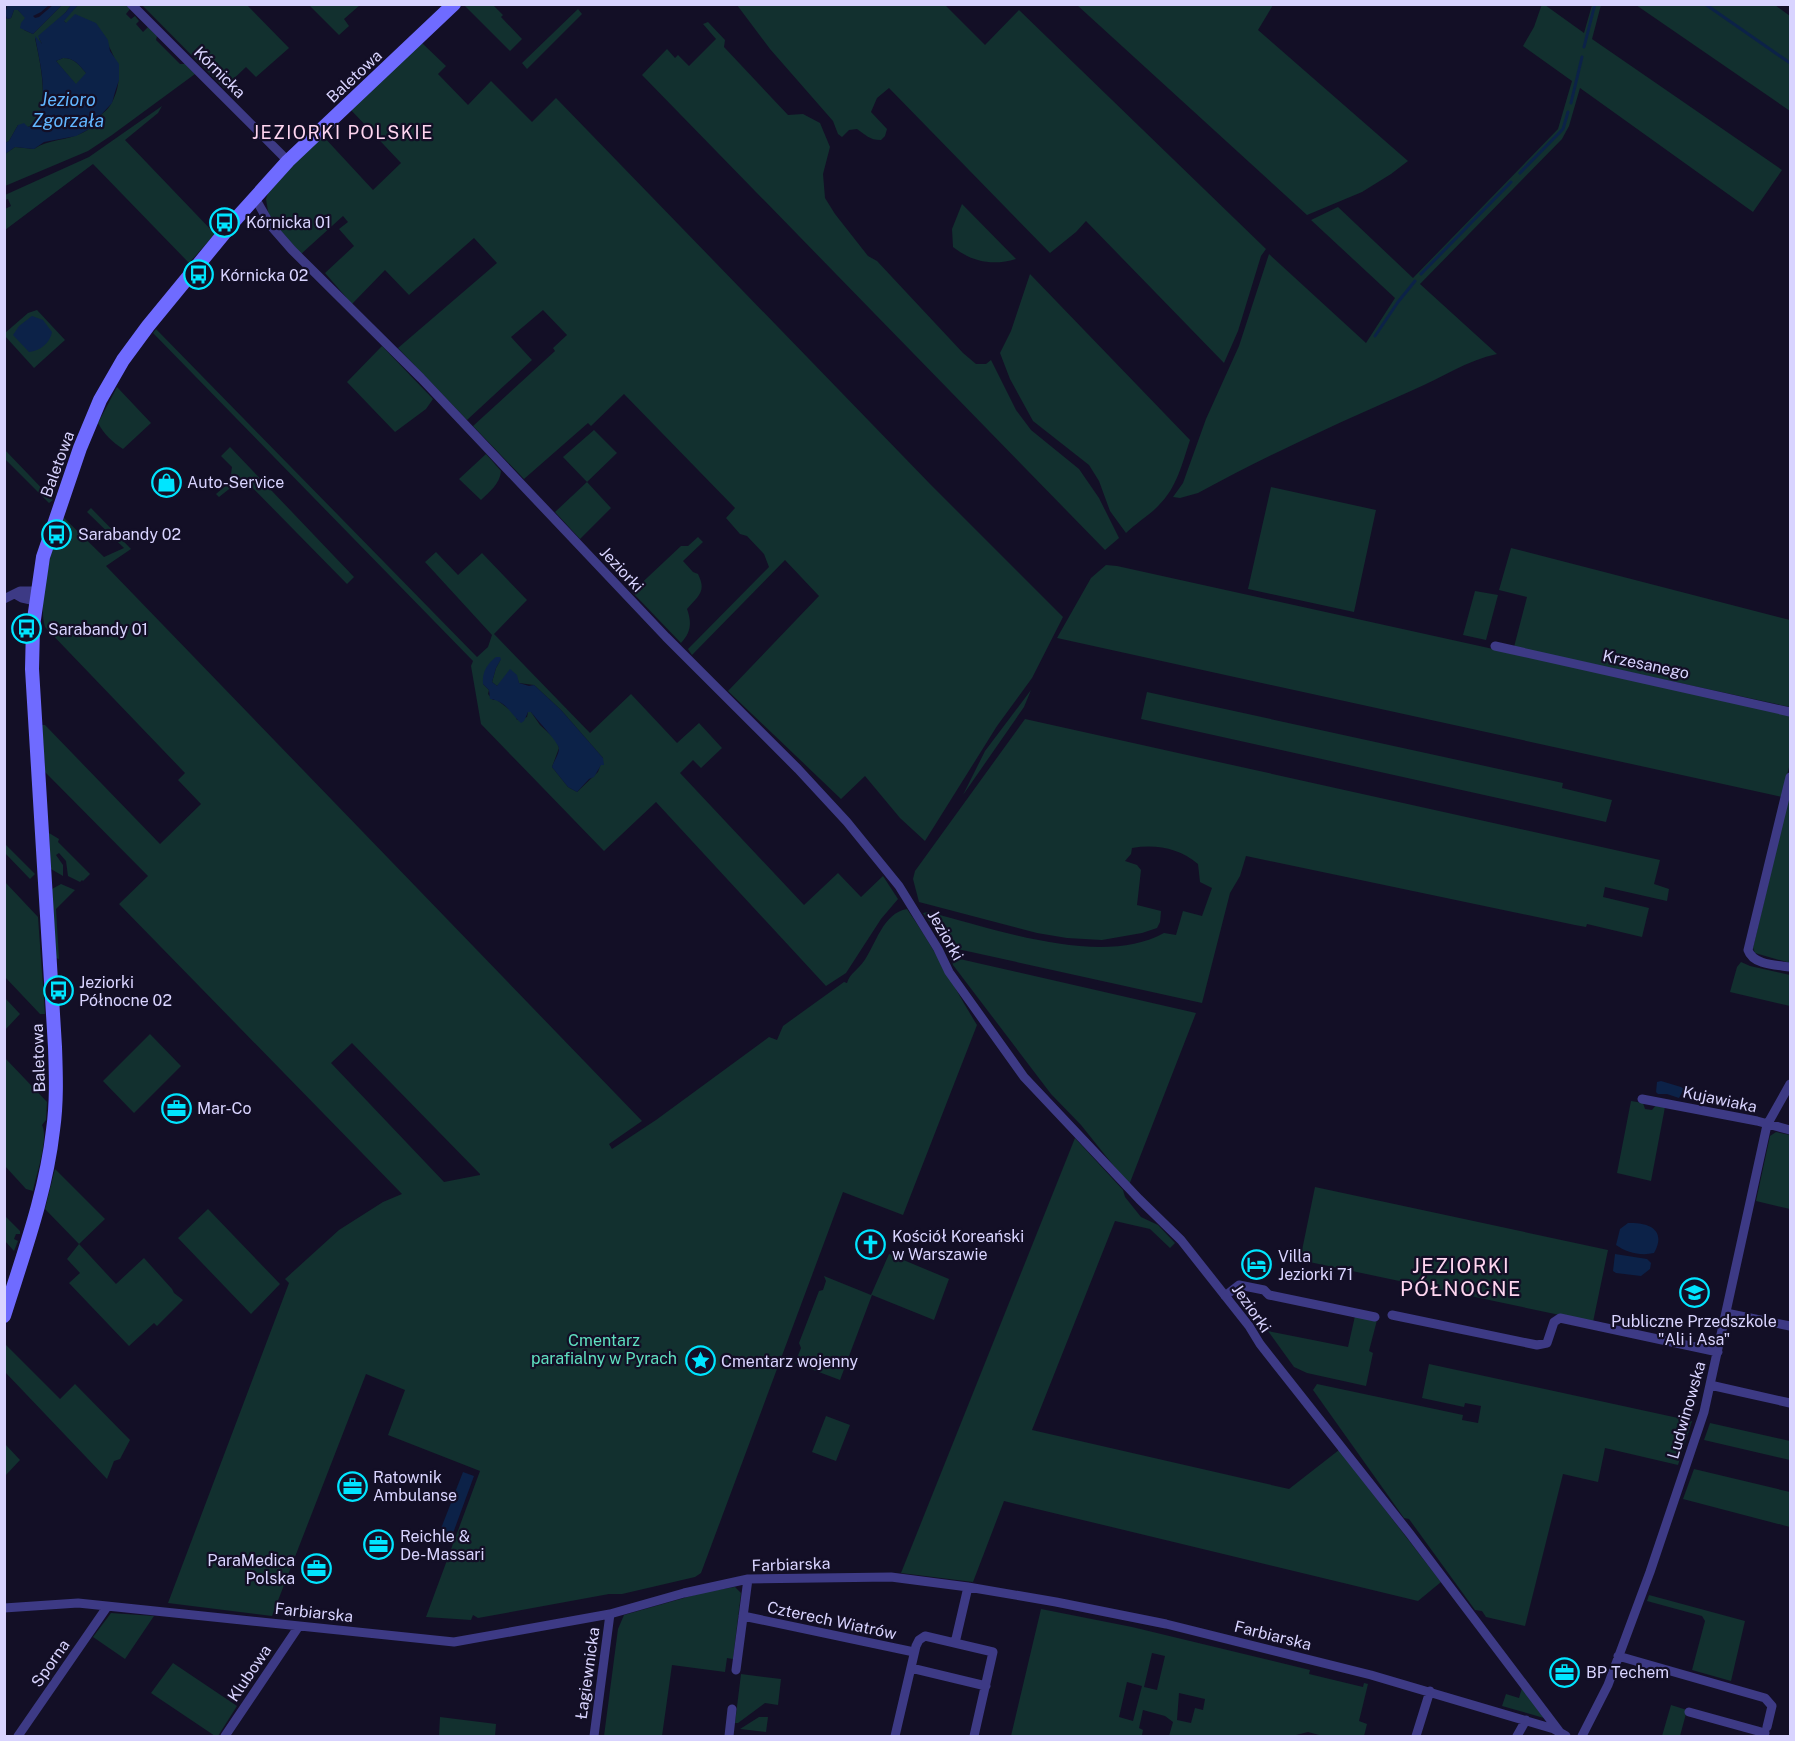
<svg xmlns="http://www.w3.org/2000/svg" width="1795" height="1741" viewBox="0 0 1795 1741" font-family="'Public Sans',sans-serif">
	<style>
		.green { fill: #12302f; fill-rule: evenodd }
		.water { fill: #0c2248; fill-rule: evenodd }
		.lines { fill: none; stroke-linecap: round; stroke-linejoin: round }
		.stream { stroke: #0c2248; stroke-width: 3 }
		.street { stroke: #3d3a85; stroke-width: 9 }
		.secondary { stroke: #6f6bff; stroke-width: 14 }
		.labels { text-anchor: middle; stroke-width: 4.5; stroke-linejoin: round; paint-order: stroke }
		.street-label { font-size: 16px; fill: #d9d4ff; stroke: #130f26 }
		.poi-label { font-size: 16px; fill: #d9d4ff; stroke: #130f26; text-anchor: start }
		.park-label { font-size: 16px; fill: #5fe0c0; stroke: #130f26 }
		.water-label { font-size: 18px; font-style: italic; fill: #62b6ff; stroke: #130f26 }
		.neighbourhood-label { font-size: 18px; letter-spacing: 1.5px; fill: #ffd6f0; stroke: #130f26 }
		.quarter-label { font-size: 20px; letter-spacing: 1.5px; fill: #ffd6f0; stroke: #130f26 }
	</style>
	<rect width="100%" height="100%" fill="#130f26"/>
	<path class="green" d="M1542,4L1545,5L1584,33L1592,5H1601L1592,39L1782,170L1753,212L1580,88L1569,126L1562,139L1420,284L1497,354C1468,360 1441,378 1413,390C1341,422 1267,455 1198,493L1180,498L1173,497L1183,483L1206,419L1239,346L1269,254L1366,343L1395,298L1311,220L1338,207L1413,278L1558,129L1572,81L1523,46L1534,27Z
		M62,5H71L66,12L39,38L42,44L35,38C39,58 54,116 28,127L18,125L9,141L5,143L4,15L7,19L11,18L14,10H18L26,18L24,30L33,34Z
		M78,5H126L130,9L126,14L131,19L135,16L139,21L136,24L143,32L148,27L157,36L156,40L180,64H185L195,74L112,135L88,151L5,186V154L15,147L34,149C48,139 66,141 82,133C91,129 92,125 98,118C102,113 108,110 111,104C129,72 111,50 95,23H66L63,20Z
		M142,5H247L289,48L256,77L246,67L224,88Z
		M309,5L360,4V5L344,19L349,26L339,35Z
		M464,5H493L503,15L501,17L522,39L510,51Z
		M737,5H945L985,45L1019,10L1266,249L1261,256L1238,331L1224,363L1086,221L1076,232L1050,253L889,88L877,98L871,112L887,129L885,136L881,140C869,140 866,135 857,129L849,130L842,137L838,134L833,121L770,49Z
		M1077,5H1273L1258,30L1408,161L1391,174L1362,192L1307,215Z
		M1636,5H1775L1790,16V111Z
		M578,9L582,14L527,69L522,63Z
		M708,22L725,40L724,47L788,115L803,114L820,123L830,147L823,174L825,198L835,214L868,256L877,261L963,353L976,364H986L991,360L1016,410L1031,430L1079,469L1099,498L1119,538L1105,550L642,75L667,49L675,58L678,55L689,66L716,39L703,24Z
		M422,43L446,66L438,74L468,105L491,81L532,122L556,98L931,485L1063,617L1032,678L997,726L925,841L900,818L865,776L841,799L728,691L819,596L785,560L692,655L688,649L769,567L764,554L747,536L740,534L726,518L735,508L624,394L591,426L588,423L524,479L473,426L555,351L553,348L567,335L543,310L511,337L532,360L467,420L398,348L497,263L474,238L409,295L385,270L352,304L325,273L354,246L339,229L348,222L343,216L301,254L269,217L266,199L268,193L296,162L323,136L373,190L401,163L351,110Z
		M63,58C75,58 79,65 87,74L76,85L56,61Z
		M162,106L158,113L125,140L215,234L189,263L93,164L5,230V209L11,206L8,199L5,200V195L89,157Z
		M962,204L1016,259C993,266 972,262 953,247L952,229Z
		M1030,274L1190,440C1182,464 1177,487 1159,505C1150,515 1136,523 1126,533L1110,511L1099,481L1089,465L1033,421L1010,379L1000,353L1011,331Z
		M37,310L65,340L34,368L5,336V333L28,313Z
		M156,329L477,657L488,647L492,635L425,562L436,552L458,575L482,553L527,600L494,634L590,733L631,694L677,743L699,723L722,748L701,768L693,760L680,773L804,905L838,873L861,897L883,876L898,899L881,919L846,973L826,986L656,802L604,851L481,724L471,666L473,661L153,333ZM501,659L496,668L492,682L497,686L502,681L517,678L519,683L534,685L561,710L603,758L598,772L577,792L568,787L552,767L559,748L556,740L540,725L531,712H528L527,717L517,720L515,714L497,700H493L488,694L489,690L483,684Z
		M382,346L433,399L426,409L395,432L347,382Z
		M117,387L151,423L123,449C112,442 104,434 98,423Z
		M594,430L617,453L587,482L611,508L580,539L555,512L587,482L563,457Z
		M230,447L354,577L347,584L243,478L219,497L216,494L230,482L232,467L221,456Z
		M4,450H5L53,500L49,503L5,459Z
		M486,454L501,471C500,484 489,492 481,500L459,479Z
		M1271,487L1376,510L1354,612L1248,589Z
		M91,508L131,549L106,566L642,1121L609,1144L612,1149L656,1120L769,1037L777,1040L783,1026L844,982L847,983C850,973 858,970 864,961C876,944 883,913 907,909C933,946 953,986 977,1025L903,1215L843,1192L701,1573L695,1577L622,1594H609L478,1618L473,1615L471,1620L426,1617L480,1471L388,1435L405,1390L366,1374L272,1616L168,1603L289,1283L285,1279L339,1230L383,1202L402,1194L119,904L148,876L45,772L42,725H45L160,844L201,804L178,780L185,773L45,627C37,603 53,541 63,517L104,557L124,548L87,512ZM352,1043L480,1174V1175L444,1182L331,1063Z
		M698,537L703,542L683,561L693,572L698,574C707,592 698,596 687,609C692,623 691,632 681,643L632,592L681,546H688Z
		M1511,548L1790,620V707L1514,647L1527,597L1499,590Z
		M1106,565L1117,566L1783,713L1790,716V763L1782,797L1057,638L1091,578Z
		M1475,591L1498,595L1486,640L1463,635Z
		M1031,690L1024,707L963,795L985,751Z
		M1147,692L1563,783L1562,788L1612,800L1606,822L1141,719Z
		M1025,719L1660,860L1654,884L1669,889L1667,901L1605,887L1603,897L1649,908L1642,937L1587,924L1586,927L1575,925L1246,856L1240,876L1230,893L1202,1003L953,948L945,943L923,913L928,912C993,928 1101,968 1164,933L1176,935L1183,911L1202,916L1212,888L1200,882L1198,864C1179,848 1156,844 1132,848L1131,854L1125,861L1137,865L1141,870L1137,905L1161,911L1160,922L1157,928L1142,933L1102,940L1067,938L1037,933L919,902L913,879L915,871Z
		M1790,791V963L1755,953L1753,948Z
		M49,833L59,839L58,842L90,874L83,881L82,880L80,882L68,876L66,861L59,853L56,855L63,865V876L51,869Z
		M4,843L35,874L30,879L5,853Z
		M5,882L38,917L45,1014H40L5,977Z
		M61,884L75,890L56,909L59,959L56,958L52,889Z
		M951,957L1196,1013L1129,1185L1081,1125L1051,1094L953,965Z
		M1741,962L1750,966L1790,975V1006L1730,992L1737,967Z
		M5,998L20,1014L5,1030Z
		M150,1034L181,1066L134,1113L103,1081Z
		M5,1058L47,1102L46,1120L42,1125C49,1138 36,1176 33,1191L26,1189L5,1166Z
		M1631,1101L1643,1103L1645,1109L1652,1110L1656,1105L1665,1107L1651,1181L1617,1173Z
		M1776,1132L1790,1135V1209L1756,1201L1770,1136Z
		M1075,1138L1123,1190L1125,1197L1141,1217L1158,1225L1175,1243L1170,1248L1150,1229L1115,1221L1032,1430L1289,1489L1339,1450L1441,1582L1418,1601L1004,1501L973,1582L901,1573Z
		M55,1169L105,1219L79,1244L116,1284L144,1258L172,1289L174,1293L183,1300L157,1326L154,1323L129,1346L69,1283L80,1273L67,1259L79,1244L45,1209Z
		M1315,1187L1608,1250L1593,1322L1300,1260Z
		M208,1209L280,1284L251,1314L178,1238Z
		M4,1215L20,1231V1234H16L14,1239L18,1241L14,1251L5,1241Z
		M889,1254L949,1279L934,1320L872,1295L840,1380L795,1363L801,1348L799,1343L819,1291L823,1290L826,1281L824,1276L871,1295Z
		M1355,1316L1377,1320L1369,1351L1373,1353L1366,1386L1307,1373L1294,1367L1268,1331L1348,1347Z
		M4,1343L60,1399L75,1384L130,1440L120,1459L114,1461L107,1479L5,1372Z
		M1429,1364L1692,1421L1678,1465L1605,1448L1598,1482L1563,1474L1525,1626L1486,1617L1482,1611L1475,1610L1409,1519L1404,1518L1313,1390L1317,1384L1463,1415L1462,1420L1478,1423L1481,1406L1465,1403L1464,1407L1422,1398Z
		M826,1416L850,1425L836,1461L812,1452Z
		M1710,1423L1790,1441V1460L1704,1440Z
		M5,1444L20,1460L5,1476Z
		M1694,1469L1790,1492V1527L1683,1499Z
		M735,1587L741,1593L733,1659L727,1658L725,1672L672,1665L662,1736H604L618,1629L624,1615L705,1592Z
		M1649,1595L1745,1621L1731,1681L1692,1670L1705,1621L1702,1616L1647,1601Z
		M1041,1609L1132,1627L1310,1670L1309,1674L1363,1687L1364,1683L1368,1684L1359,1721L1367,1724L1364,1736H1323L1308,1732L1292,1736H1169L1173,1722L1165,1716L1143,1710L1139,1728L1143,1730L1142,1735L1149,1736H1011ZM1152,1653L1165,1656L1157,1690L1144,1687ZM1127,1682L1142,1686L1133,1721L1119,1717ZM1179,1693L1205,1699L1203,1710L1195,1708L1191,1723L1177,1720Z
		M111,1613L154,1616L125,1659L93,1637Z
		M173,1663L237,1706L218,1736H215L151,1693Z
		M741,1674L781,1679L778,1705L765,1703L738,1723H735Z
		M1522,1688L1544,1718L1502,1706L1506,1694L1519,1698Z
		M1671,1705L1687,1710L1680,1736H1662Z
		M440,1717L496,1724L495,1736H439Z
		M759,1717H768L766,1732L740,1729Z"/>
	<path class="water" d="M5,5H49L41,12L33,16L35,18L39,17L53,5H62L33,34L20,28L21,23L25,18L18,10H14L11,18L7,19L5,13L7,7Z
		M71,5H78L64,21L66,23L75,14L96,23L108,40L110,51L119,64V80L115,92L112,103L98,118L93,127L76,136L44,142L34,149L15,147L5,154V143L9,141L18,125L24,123L28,127L33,125C51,98 40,66 35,36L42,44L38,36L66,12ZM63,58C75,58 79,65 86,73L76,84L56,61Z
		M32,316L43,320L52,332C50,343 40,351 29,352L13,335L19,326Z
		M496,657H500L501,659L496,668L492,682L497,686L510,669L517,675L519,683L529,686L534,685L561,710L603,758L604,765H601L594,777L589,779L577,792L568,787L552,767C554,761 559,754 559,748C558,742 537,720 531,712H528L524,721L521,723C510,713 506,701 490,699L489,690L483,684C482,672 487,664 496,657Z
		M1661,1081L1681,1087L1684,1089L1679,1098L1667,1094H1658L1656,1092L1657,1082Z
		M1628,1223C1649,1222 1667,1230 1654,1253C1641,1256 1627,1253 1616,1245L1620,1229Z
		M1615,1254L1647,1259L1651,1263L1650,1269L1641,1276L1616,1273L1613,1271Z
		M463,1472L474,1476L452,1536L440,1531Z"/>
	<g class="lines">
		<path class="stream" d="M1705,4L1790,63
			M1584,47L1595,4
			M1571,103L1582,57
			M1520,173L1563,129L1568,112
			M1421,274L1511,182
			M1375,336L1398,302L1415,281"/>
		<path class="street" d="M131,4L288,161
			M255,198L271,226L292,250L421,378L666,637L798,769L847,822L899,886L938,949L949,972L1024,1077L1139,1199L1181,1240L1249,1326L1260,1344L1410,1534L1559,1731
			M4,599L20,591H32L36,596L31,600L22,598L15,594
			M1495,646L1790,712
			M1790,777L1748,950C1753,965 1776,965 1790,967
			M1642,1099L1757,1121L1790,1130
			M1225,1296L1239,1285L1264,1290L1269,1295L1375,1317
			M1726,1313L1790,1326
			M1392,1315L1537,1345L1547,1343L1554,1322L1560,1318L1718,1352
			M1710,1385L1790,1403
			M4,1608L78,1603L454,1642L610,1614L684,1593L748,1579L891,1577L968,1587L1056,1602L1166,1624L1371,1675L1554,1729L1566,1736
			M743,1616L914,1652
			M955,1643L968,1587
			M1618,1656L1765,1698L1772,1706L1767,1727
			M911,1668L986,1686
			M736,1670L748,1579
			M1689,1712L1765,1733
			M18,1736L107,1607
			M225,1736L299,1626
			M594,1736L610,1614
			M729,1736L732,1709
			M895,1736L916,1646L919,1640L925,1636L993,1652L974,1736
			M1416,1736L1430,1691
			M1517,1736L1526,1720
			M1582,1736L1608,1685L1650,1572L1704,1412L1767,1125L1790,1084"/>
		<path class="secondary" d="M4,1316C23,1255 46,1193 53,1130C57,1102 56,1075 55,1047L32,669L33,626L43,557L80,448L100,400L123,360L148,326L235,220L288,161L454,4"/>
	</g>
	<defs>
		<symbol id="bus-ring" viewBox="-11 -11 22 22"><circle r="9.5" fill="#130f26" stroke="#00e5ff" stroke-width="1.5"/><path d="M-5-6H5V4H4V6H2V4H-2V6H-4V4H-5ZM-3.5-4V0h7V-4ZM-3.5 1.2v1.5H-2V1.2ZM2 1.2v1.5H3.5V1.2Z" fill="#00e5ff"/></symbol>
		<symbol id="shop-ring" viewBox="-11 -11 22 22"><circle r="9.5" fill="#130f26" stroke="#00e5ff" stroke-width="1.5"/><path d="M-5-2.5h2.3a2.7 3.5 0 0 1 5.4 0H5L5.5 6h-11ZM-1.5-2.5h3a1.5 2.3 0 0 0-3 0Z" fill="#00e5ff"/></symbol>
		<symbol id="office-ring" viewBox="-11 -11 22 22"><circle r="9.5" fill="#130f26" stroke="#00e5ff" stroke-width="1.5"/><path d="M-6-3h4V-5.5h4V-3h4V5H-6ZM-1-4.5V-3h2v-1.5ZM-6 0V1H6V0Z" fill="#00e5ff"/></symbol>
		<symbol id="church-ring" viewBox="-11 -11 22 22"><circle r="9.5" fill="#130f26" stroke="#00e5ff" stroke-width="1.5"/><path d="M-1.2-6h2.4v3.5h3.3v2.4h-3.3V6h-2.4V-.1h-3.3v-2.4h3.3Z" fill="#00e5ff"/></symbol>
		<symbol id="hotel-ring" viewBox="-11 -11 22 22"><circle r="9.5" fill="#130f26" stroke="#00e5ff" stroke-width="1.5"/><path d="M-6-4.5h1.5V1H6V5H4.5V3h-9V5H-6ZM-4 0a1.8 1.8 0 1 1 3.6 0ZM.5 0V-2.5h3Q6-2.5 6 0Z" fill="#00e5ff"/></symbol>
		<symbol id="school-ring" viewBox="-11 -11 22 22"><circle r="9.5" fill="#130f26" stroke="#00e5ff" stroke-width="1.5"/><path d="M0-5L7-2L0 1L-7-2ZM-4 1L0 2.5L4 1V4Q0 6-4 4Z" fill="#00e5ff"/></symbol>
		<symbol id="sight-ring" viewBox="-11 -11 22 22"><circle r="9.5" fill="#130f26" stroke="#00e5ff" stroke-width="1.5"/><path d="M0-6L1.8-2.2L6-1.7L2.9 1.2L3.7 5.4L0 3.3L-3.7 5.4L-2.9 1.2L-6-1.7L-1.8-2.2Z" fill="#00e5ff"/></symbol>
	</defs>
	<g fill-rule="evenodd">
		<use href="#bus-ring" x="208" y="206" width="33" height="33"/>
		<use href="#bus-ring" x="182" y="258" width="33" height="33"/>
		<use href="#shop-ring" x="150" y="466" width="33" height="33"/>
		<use href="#bus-ring" x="40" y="518" width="33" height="33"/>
		<use href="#bus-ring" x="10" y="612" width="33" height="33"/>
		<use href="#bus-ring" x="42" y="974" width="33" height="33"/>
		<use href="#office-ring" x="160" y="1092" width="33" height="33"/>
		<use href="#church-ring" x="854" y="1228" width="33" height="33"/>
		<use href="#hotel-ring" x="1240" y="1248" width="33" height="33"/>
		<use href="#school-ring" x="1678" y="1276" width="33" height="33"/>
		<use href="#sight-ring" x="684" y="1344" width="33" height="33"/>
		<use href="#office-ring" x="336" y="1470" width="33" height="33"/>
		<use href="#office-ring" x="362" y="1528" width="33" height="33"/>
		<use href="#office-ring" x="300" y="1552" width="33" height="33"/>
		<use href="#office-ring" x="1548" y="1656" width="33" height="33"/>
	</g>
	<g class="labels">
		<g class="street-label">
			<text transform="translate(220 72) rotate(45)" y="6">Kórnicka</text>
			<text transform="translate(354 76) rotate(-43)" y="6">Baletowa</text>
			<text transform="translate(57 464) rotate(-70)" y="6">Baletowa</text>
			<text transform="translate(622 569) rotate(47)" y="6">Jeziorki</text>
			<text transform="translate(1646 664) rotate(12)" y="6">Krzesanego</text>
			<text transform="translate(946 935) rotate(60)" y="6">Jeziorki</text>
			<text transform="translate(38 1058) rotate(-92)" y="6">Baletowa</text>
			<text transform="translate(1720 1099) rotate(12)" y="6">Kujawiaka</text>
			<text transform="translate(1252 1308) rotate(55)" y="6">Jeziorki</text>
			<text transform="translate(1686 1410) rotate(-74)" y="6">Ludwinowska</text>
			<text transform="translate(791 1564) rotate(-2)" y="6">Farbiarska</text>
			<text transform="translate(314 1612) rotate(6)" y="6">Farbiarska</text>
			<text transform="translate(832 1620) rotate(12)" y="6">Czterech Wiatrów</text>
			<text transform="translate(1273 1635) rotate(14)" y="6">Farbiarska</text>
			<text transform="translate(50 1663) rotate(-55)" y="6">Sporna</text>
			<text transform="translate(249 1673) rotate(-56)" y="6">Klubowa</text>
			<text transform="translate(587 1673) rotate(-82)" y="6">Łagiewnicka</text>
		</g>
		<g class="poi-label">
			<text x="246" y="228">Kórnicka 01</text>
			<text x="220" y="281">Kórnicka 02</text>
			<text x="187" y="488">Auto-Service</text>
			<text x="78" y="540">Sarabandy 02</text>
			<text x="48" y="635">Sarabandy 01</text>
			<text x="79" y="988">Jeziorki<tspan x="79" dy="18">Północne 02</tspan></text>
			<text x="197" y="1114">Mar-Co</text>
			<text x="892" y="1242">Kościół Koreański<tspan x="892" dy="18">w Warszawie</tspan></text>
			<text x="1278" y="1262">Villa<tspan x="1278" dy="18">Jeziorki 71</tspan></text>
			<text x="1694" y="1327" text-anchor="middle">Publiczne Przedszkole<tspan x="1694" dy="18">"Ali i Asa"</tspan></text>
			<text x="721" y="1367">Cmentarz wojenny</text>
			<text x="373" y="1483">Ratownik<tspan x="373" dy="18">Ambulanse</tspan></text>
			<text x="400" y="1542">Reichle &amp;<tspan x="400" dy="18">De-Massari</tspan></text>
			<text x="295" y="1566" text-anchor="end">ParaMedica<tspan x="295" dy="18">Polska</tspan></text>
			<text x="1586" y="1678">BP Techem</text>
		</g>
		<g class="park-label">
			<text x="604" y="1346">Cmentarz<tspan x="604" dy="18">parafialny w Pyrach</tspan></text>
		</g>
		<g class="water-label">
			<text x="68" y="106">Jezioro<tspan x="68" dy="21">Zgorzała</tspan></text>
		</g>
		<g class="neighbourhood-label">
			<text x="343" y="139">JEZIORKI POLSKIE</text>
		</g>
		<g class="quarter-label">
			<text x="1461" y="1273">JEZIORKI<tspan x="1461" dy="23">PÓŁNOCNE</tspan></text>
		</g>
	</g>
	<rect width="1795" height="1741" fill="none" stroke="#d9d4ff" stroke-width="12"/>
</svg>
